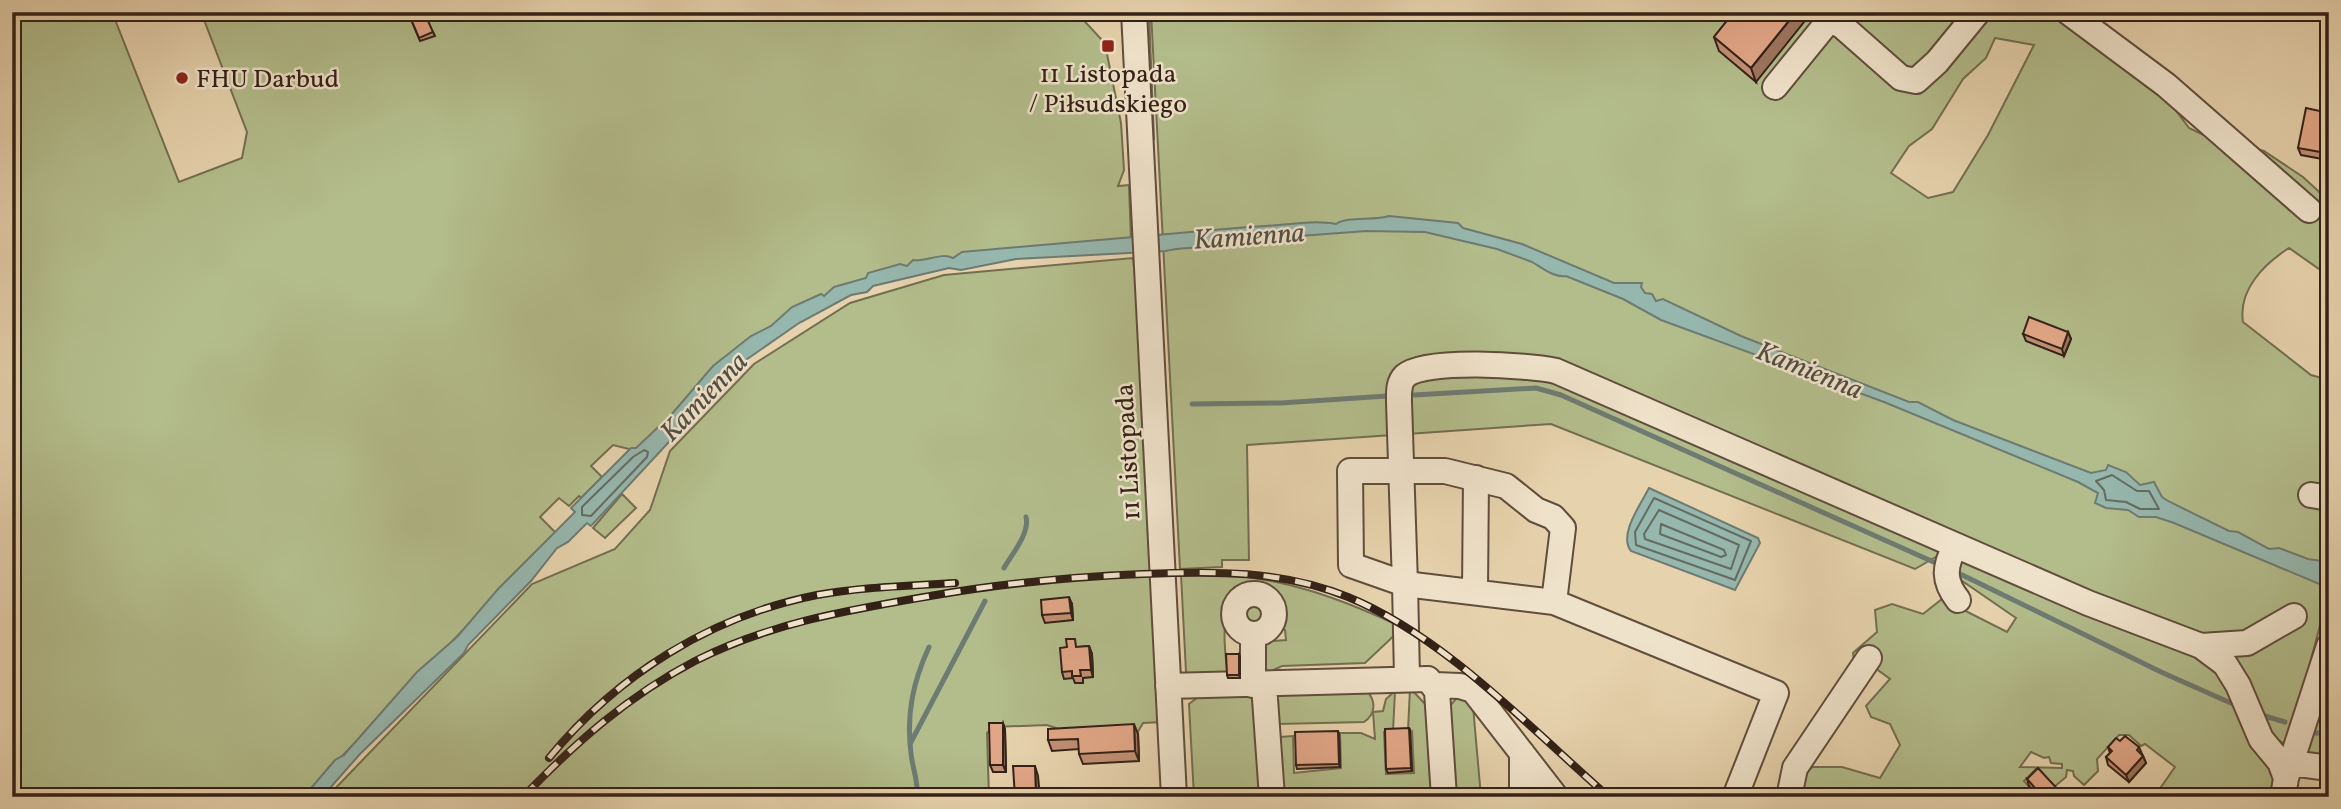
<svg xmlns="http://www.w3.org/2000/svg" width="2341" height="809" viewBox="0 0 2341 809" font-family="Vollkorn,serif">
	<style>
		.green { fill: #b3bc8b; stroke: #736e51; stroke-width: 2; fill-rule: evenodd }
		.water { fill: #96b7ae; stroke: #6e7b72; stroke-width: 2 }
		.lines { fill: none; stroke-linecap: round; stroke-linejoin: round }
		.shore { stroke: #646c62; stroke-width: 2 }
		.stream { stroke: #6e7b72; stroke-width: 5 }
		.minor-casing { stroke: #604d3c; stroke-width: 28 }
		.minor { stroke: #efe2ca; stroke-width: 24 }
		.rail-casing { stroke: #332117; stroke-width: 8 }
		.rail { stroke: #efe2ca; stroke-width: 5; stroke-dasharray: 16; stroke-linecap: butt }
		.wall { fill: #c29075; stroke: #332117; stroke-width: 2 }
		.shaded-wall { fill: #9e755f; stroke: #332117; stroke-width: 2 }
		.building { fill: #e2a788; stroke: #332117; stroke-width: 2 }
		.poi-dot { fill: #8f2418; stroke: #efe2ca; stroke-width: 2.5 }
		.labels { text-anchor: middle; stroke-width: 5; stroke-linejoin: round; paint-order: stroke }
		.poi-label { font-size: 26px; fill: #332117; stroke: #efe2ca }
		.street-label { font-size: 26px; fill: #332117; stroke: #efe2ca }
		.water-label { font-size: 28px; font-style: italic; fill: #514e44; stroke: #efe2ca }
	</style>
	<rect width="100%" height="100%" fill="#e6d2ad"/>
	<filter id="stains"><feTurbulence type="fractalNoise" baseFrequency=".00286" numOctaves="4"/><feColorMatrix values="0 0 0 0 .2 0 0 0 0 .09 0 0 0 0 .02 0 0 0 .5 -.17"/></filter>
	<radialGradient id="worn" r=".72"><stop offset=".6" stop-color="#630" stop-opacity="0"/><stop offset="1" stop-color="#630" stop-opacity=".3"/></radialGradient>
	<path class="green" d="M12,12H112L179,182L242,158L247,132L201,12H1076L1102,40L1107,54L1121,123L1124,170L1118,186L1129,185L1131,240L874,276L735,352L645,446L633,450L613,445L591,466L602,477L581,498L579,496L569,506L559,498L540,517L556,533L303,797H12Z
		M1144,12H1149L1154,139H1150Z
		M1151,12H2079L2157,85L2189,128L2212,139L2264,151L2303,177L2329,201V276L2289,248C2264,264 2238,290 2243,322L2311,375L2329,380V591L2288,747L2257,724L2273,772L2275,797H2154L2175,767L2145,744L2141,746L2129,735H2119L2097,759L2098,771L2084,785L2074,776L2073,771L2067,770L2066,777L2054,787L2036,769L2024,781L2038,797H1797L1798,782L1812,767H1842L1880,778L1900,745L1890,724L1871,717L1866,706L1890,679L1875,668L1854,662L1853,653L1877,632L1875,610L1892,604L1923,614L1942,599L2007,632L2016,618L1955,576V546L1915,569L1551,424L1247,445L1249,560H1222V567L1180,569ZM1995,38L2034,45L1988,135L1953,192L1928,198L1891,173L1909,146L1932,129L1963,79L1986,58ZM2031,752L2044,758L2049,757L2051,763L2062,764V768L2020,767Z
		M1133,258L1140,329L1162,722L1143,723L1136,735L1083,737L1047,725L992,727L987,733L989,797H327L532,584L615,549L650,510L670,451L754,364L850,303L944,275Z
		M622,494L636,508L605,538L593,528Z
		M1219,574C1285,579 1334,596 1393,623L1399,631L1365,663L1282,666L1263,675L1262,642L1286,640L1285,630L1279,626L1276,597L1254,588C1214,596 1225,648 1228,678L1192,676L1186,672L1181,575Z
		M1242 613a13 13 0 1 1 26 0a13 13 0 1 1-26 0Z
		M2329,678V756L2303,757Z
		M1410,688L1426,705L1431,797H1285L1276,788L1275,740L1280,737L1293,736L1294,773L1341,768L1340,733H1361L1375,739L1373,712L1383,711L1386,699L1395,691L1393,731L1384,732L1386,774L1414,773L1412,731H1408Z
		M1367,691C1376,701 1376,714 1364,722L1278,724L1275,697L1282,695Z
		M1242,693L1255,697L1267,797H1194L1189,704L1202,694Z
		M1459,695H1472L1481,797H1453L1450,706Z"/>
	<path class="water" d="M1389,216L1458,223L1463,228L1522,244L1614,283H1642L1641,287L1645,293L1652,294L1656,301L1663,299L1741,336L1909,402H1918L1953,420L2091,473L2106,470L2108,465L2126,472L2140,485L2154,482L2162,497L2168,501L2229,531L2238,532L2269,549L2279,548L2308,559L2329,562V588L2174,523L2156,517H2139L2128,510L2106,508L2095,503L2098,493L2078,482L1884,402L1661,320L1623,299L1566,276C1554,278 1541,267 1532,262L1497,249L1425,232L1366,231L1218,242C1207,250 1181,246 1166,251L1016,259L961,270L949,268L873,286L867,292L851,295L799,323L743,362L591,526L587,523L568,542L557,548L531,581L468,645L464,653L360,754L323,796L298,797L312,787L335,760L344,755L417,672L457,637L498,589L575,512L571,508L631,448H636L671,415L713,366L751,336L771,326L792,307L821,294L824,296L834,287L866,278L868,273L900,264L907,266L913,260C925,262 942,252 953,258L962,252L1248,227C1275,227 1311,219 1336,224C1347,216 1374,221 1389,216Z
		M1649,488L1758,538L1760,543L1735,590L1631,551C1618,535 1641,504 1649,488Z"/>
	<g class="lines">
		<path class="shore" d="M644,450L648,452L647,457L591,516L582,515V507L633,457Z
			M2112,475L2137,491H2149L2159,509H2140L2126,502L2106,500L2104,490L2096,481Z
			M1654,498L1751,541L1735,580L1636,545L1635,532Z
			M1659,510L1739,545L1731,569L1645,539L1644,534Z
			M1661,524L1724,550L1726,555L1721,557L1660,534Z"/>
		<path class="stream" d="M1414,395L1536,388L1561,395L1938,564
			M1192,404L1281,403L1387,396
			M1004,568C1012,554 1030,533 1026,517
			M1954,571L2161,672L2233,704
			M2265,716L2285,722
			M2315,733H2329
			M910,744L985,601
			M917,797C919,783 912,767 911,753C906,714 913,682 929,647"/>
		<defs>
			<path id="minor" d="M1134,12L1174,797
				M2068,12L2166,85L2309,210
				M1775,87L1827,23L1832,21L1842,26L1901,78L1916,81L1937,62L1978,12
				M2311,495L2329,498
				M1955,546C1944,567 1943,581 1958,600
				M1475,591L1476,478
				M1234 614a20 20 0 1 1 40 0a20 20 0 1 1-40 0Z
				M1253,634V685
				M2201,646L2247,643L2294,616
				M1407,678L1405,584L1351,565L1350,471H1445L1506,486L1536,510L1553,517L1563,528L1554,602
				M1264,685L1272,797
				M1435,685L1460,686L1473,690L1556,797
				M1168,686L1428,679L1437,691L1444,797
				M1522,753V797
				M2291,763L2329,768
				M1735,797L1776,693L1554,602L1405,584L1399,402C1399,393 1398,383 1405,376C1424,358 1529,365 1556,371L2088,603L2201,646L2225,664L2238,685L2261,739L2280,762L2286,778
				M1789,797L1795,768L1869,658
				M2283,797L2286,778L2329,646"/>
		</defs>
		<use href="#minor" class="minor-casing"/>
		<use href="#minor" class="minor"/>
		<defs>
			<path id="rail" d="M549,758C617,675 711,616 817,595C862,587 909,586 955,583
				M523,797C575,743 628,696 695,661C770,623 849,610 930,596C1004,583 1068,577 1143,574C1213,571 1282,570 1348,597C1444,636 1531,729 1609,797"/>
		</defs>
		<use href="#rail" class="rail-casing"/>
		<use href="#rail" class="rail"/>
	</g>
	<path class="wall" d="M408,12L433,32L435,36L420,41Z
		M1698,12H1710L1711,16L1700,20Z
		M1734,12L1756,82L1719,51L1714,37Z
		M2329,113L2328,160L2301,155L2298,148Z
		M2068,332L2071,339L2064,356L2026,341L2023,334Z
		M1072,604L1073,620L1045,623L1042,615Z
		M1089,646L1092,654L1093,677L1083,678V683H1075L1073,678L1064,679L1062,672L1078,647Z
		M1239,654L1240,658V678H1228L1227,675Z
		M1003,723L1005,730L1006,772H993L990,765Z
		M1410,731L1412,771L1388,773L1386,769Z
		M1138,734L1139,761L1083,764L1079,754V749L1052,751L1048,740Z
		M1339,734L1340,767L1297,769L1296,765Z
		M2108,747H2139L2146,763L2129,782L2108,765L2106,757L2110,753Z
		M2027,779L2064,797H2039L2029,786Z"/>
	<path class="shaded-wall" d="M1796,12H1812L1756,82L1751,68Z
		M2329,137V158L2328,160L2326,153Z
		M2068,332L2071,339L2064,356L2062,349Z
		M1069,597L1072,604L1073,620L1071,613Z
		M1089,646L1092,654L1093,677L1091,670Z
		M1239,654L1240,658V678L1239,675Z
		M1003,723L1005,730L1006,772L1003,765Z
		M1134,724L1138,734L1139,761L1135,751Z
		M1409,728L1410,731L1412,771L1411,768Z
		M1338,731L1339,734L1340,767L1339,764Z
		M2143,756L2146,763L2129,782L2126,775Z
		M1035,766L1038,776L1040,797H1036Z"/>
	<path class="building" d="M408,12H424L433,32L419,38Z
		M1734,12H1796L1751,68L1714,37Z
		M2306,108L2329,113V137L2326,153L2298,148Z
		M2029,317L2068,332L2062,349L2023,334Z
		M1069,597L1071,613L1042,615L1041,600Z
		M1066,639H1075L1076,647L1089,646L1091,670H1080L1081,676H1072V671L1062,672L1060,648L1067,647Z
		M1226,654H1239V675H1227Z
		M989,723H1003V765H990Z
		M1134,724L1135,751L1079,754L1078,739L1048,740V729Z
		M1409,728L1411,768L1386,769L1385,729Z
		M1338,731L1339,764L1296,765L1295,732Z
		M2125,736L2139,747L2137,750L2143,756L2126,775L2106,757L2112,751L2108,747L2116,738L2120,741Z
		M1013,766H1035L1036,797H1015Z
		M2038,768L2063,795L2060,797H2043L2027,779Z"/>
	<g class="poi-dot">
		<rect x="1101" y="39" width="14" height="14" rx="3.5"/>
		<circle cx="182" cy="78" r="7"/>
	</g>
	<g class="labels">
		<g class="poi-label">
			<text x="1108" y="82">11 Listopada<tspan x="1108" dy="30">/ Piłsudskiego</tspan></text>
			<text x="196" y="87" text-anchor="start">FHU Darbud</text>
		</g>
		<g class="street-label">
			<text transform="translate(1127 452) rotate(-93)" y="9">11 Listopada</text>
		</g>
		<g class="water-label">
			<text transform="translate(1249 235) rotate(-4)" y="10">Kamienna</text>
			<text transform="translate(1810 369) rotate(22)" y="10">Kamienna</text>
			<text transform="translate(703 396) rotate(-46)" y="10">Kamienna</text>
		</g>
	</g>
	<rect width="2341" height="809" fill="none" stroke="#e6d2ad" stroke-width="42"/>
	<rect x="14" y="14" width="2313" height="781" fill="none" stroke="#332117" stroke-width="3.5"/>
	<rect x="21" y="21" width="2299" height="767" fill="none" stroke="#332117" stroke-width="2"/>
	<rect width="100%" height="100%" filter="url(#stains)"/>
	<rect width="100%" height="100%" fill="url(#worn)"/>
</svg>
